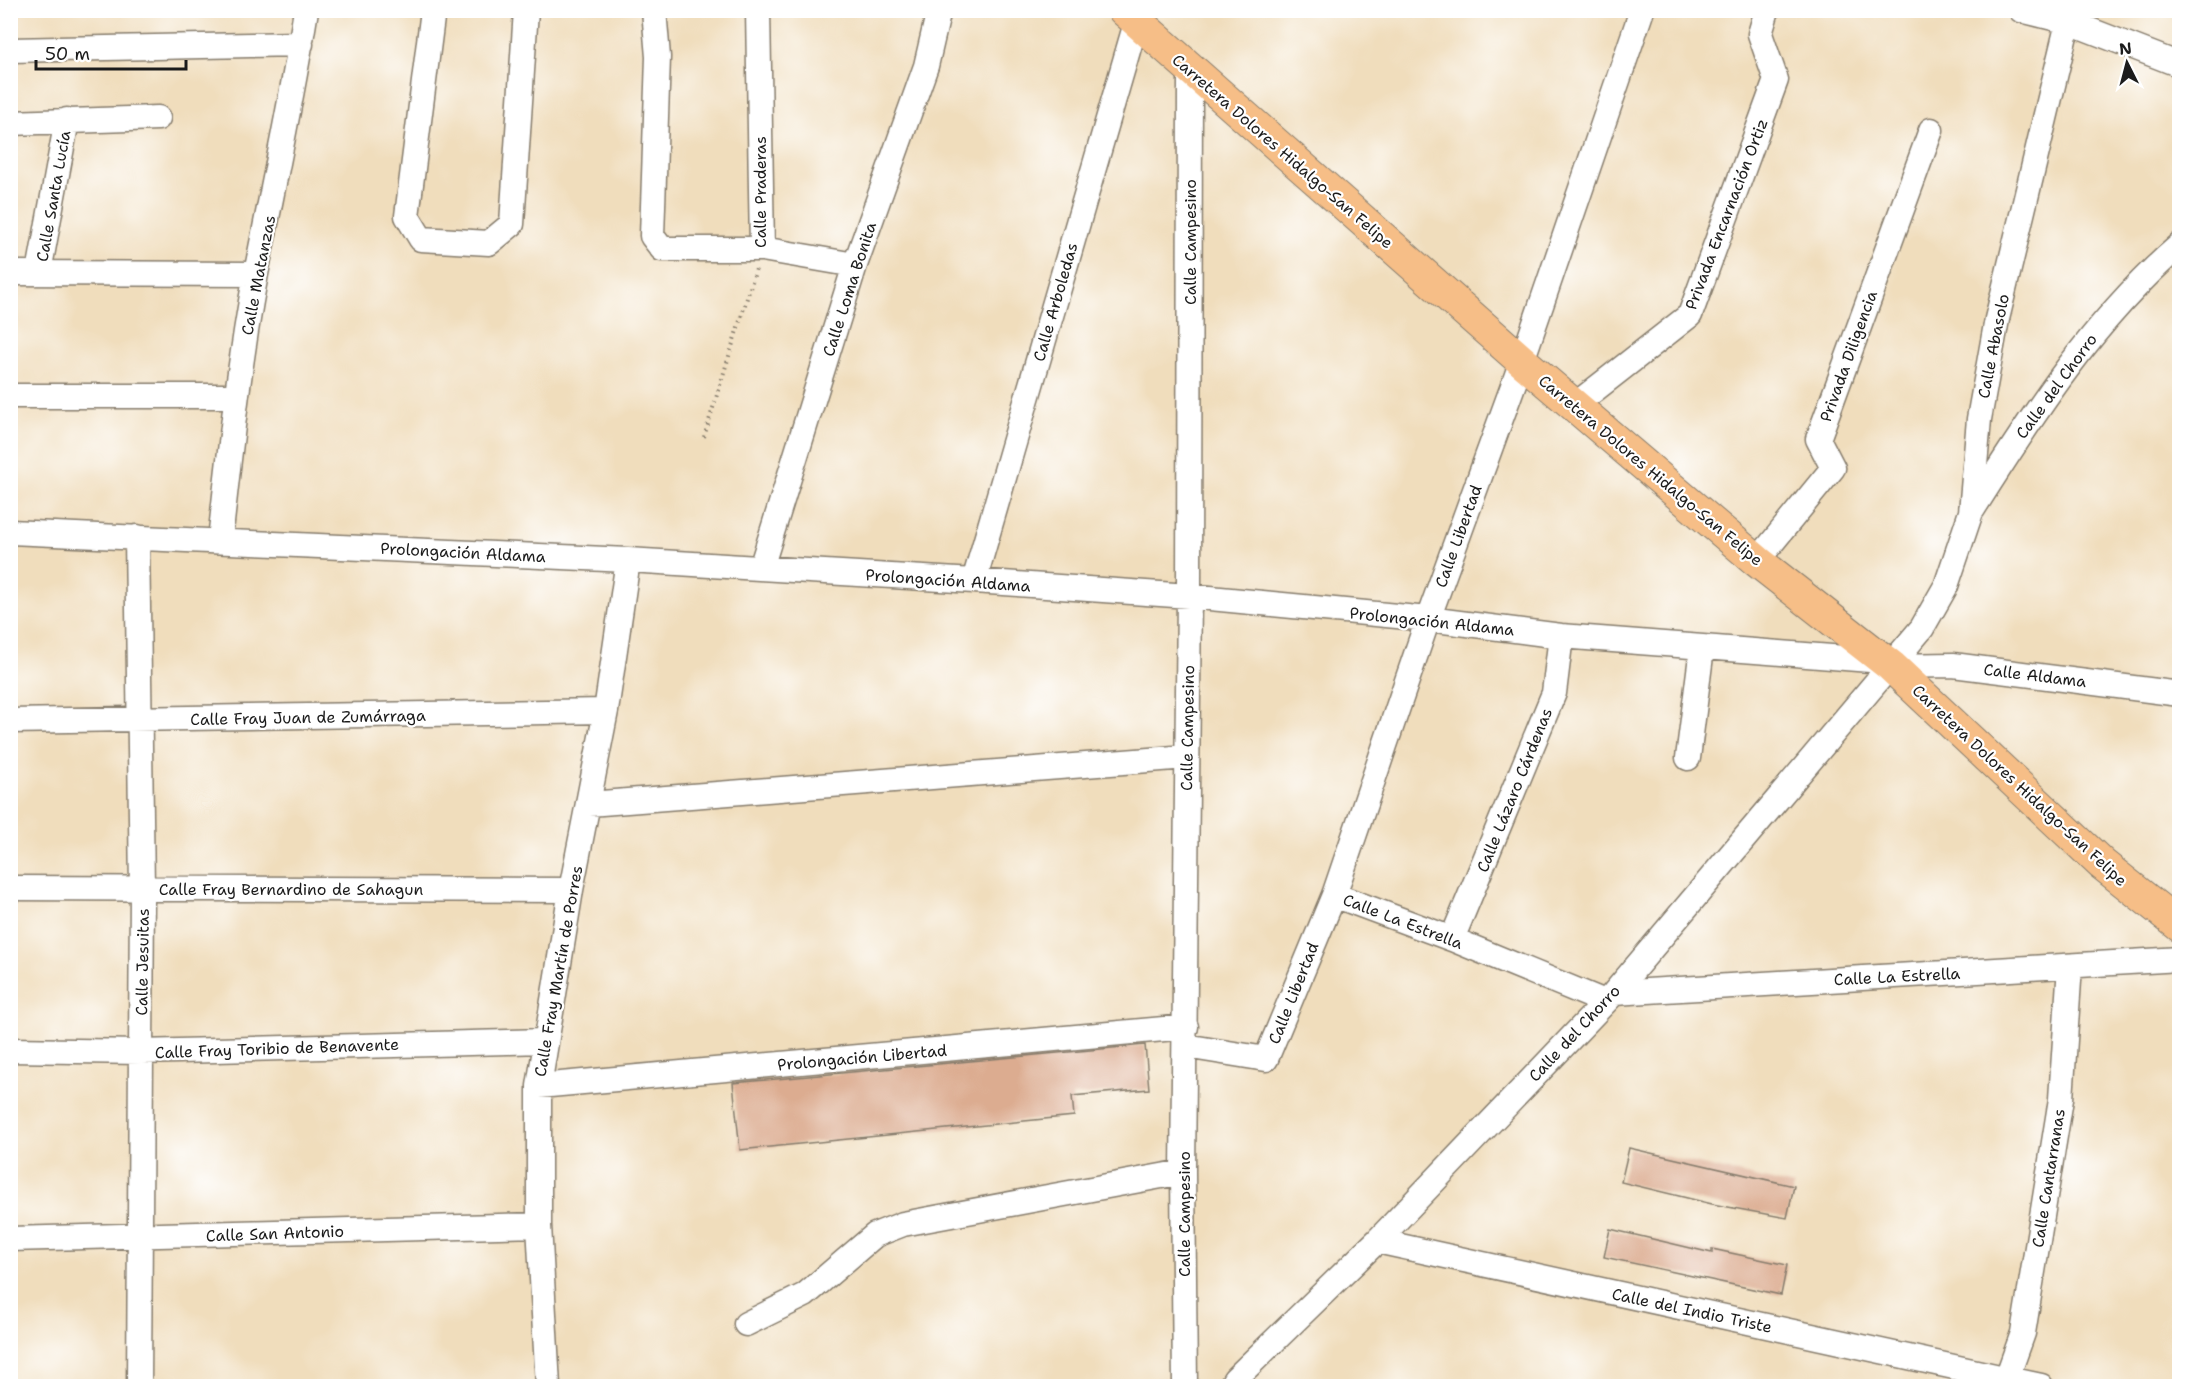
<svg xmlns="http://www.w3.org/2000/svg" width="2190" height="1397" viewBox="0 0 2190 1397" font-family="'Shantell Sans',sans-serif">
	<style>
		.building { fill: #dcac90 }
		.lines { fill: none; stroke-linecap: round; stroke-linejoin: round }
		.minor-casing { stroke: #867c6c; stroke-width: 27 }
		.major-casing { stroke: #867c6c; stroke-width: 34 }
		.path { stroke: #867c6c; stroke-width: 4; stroke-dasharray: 1.5 4.5; stroke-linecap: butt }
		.minor { stroke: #fff; stroke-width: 24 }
		.major { stroke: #f6be87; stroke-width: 32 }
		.labels { text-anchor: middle; stroke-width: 4.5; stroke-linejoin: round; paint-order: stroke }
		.street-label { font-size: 16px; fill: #1c1c1c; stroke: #fff }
	</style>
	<rect width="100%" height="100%" fill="#fff"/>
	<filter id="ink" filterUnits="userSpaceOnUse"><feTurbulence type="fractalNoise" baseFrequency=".0167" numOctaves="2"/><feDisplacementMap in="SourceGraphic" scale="12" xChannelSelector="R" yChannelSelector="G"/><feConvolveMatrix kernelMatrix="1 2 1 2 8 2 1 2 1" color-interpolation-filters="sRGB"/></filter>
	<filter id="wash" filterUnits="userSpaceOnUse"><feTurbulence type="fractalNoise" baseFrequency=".008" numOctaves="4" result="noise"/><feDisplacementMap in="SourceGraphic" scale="24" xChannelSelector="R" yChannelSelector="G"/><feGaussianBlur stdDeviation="1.35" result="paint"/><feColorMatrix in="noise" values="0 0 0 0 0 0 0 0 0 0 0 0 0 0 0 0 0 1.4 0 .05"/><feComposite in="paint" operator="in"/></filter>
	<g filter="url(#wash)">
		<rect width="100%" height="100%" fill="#f0ddbc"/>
		<g id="blocks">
			<path class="building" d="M1145,1045L1149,1089L1072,1096L1074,1116L740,1150L733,1083Z
				M1629,1148L1794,1186L1787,1218L1712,1204L1621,1182Z
				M1610,1229L1712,1253V1249L1787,1265L1781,1295L1604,1257Z"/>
		</g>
	</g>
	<g filter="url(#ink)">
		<use href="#blocks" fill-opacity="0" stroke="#867c6c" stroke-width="1.5"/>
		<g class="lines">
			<defs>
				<path id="minor" d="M433,10L407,216L421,239L489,243L512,224L526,10
					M654,10L658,57L652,236L662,249H762L855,265
					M758,10L762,249
					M2021,10L2069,22L2180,65
					M10,50L301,44
					M10,123L158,118
					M39,272L67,120
					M10,273L256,274
					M10,396H236
					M1575,405L1690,315L1776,80L1760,34L1767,10
					M1973,509C2033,414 2094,319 2180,245
					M10,532L628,560L974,581L1189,596L1428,619L1561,636L1883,661
					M137,537L142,888L139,1386
					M220,540C230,451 239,362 256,274C273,186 292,99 306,10
					M1757,561L1833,468L1818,439L1931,130
					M761,568L855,265L926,66L939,10
					M974,581L1136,23
					M1891,666L1953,665L2180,694
					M10,721L606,711
					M1688,758L1702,648
					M589,804L1187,757
					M10,888L571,890
					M1334,895L1452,939L1605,1002
					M1452,939L1554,693L1561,636
					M1614,993L2180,959
					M1185,1046L1266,1059L1334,895L1428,619L1522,361L1642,10
					M10,1050L141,1052L544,1041
					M539,1086L1186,1027
					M10,1239L539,1225
					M1377,1241L2041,1386
					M746,1324L805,1295L875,1235L903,1224L1183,1172
					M548,1386L539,1225V1086L571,890L606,711L628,560
					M1185,1386L1183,1172L1189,596L1190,69
					M1231,1386L1235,1379L1377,1241L1614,993L1922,628L1946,586L1971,512L1979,419L1997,319L2071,10
					M2004,1386L2023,1333L2061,1099L2070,966"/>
				<path id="major" d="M1124,10L1522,361L1757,561L1891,666L2102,864L2180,926"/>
			</defs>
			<use href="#minor" class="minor-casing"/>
			<use href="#major" class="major-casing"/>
			<path class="path" d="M704,437L756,269"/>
			<use href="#minor" class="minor"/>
			<use href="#major" class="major"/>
		</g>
	</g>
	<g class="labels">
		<g class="street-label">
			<text transform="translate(1283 151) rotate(41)" y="6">Carretera Dolores Hidalgo-San Felipe</text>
			<text transform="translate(760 192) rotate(-90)" y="6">Calle Praderas</text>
			<text transform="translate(53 196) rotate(-80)" y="6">Calle Santa Lucía</text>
			<text transform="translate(1726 214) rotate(-69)" y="6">Privada Encarnación Ortiz</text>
			<text transform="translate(1190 242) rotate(-90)" y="6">Calle Campesino</text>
			<text transform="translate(258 275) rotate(-79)" y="6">Calle Matanzas</text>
			<text transform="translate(849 289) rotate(-72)" y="6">Calle Loma Bonita</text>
			<text transform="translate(1055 302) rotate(-74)" y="6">Calle Arboledas</text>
			<text transform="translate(1993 346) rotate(-79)" y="6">Calle Abasolo</text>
			<text transform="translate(1848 356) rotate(-70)" y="6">Privada Diligencia</text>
			<text transform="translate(2056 386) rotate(-54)" y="6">Calle del Chorro</text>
			<text transform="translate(1651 470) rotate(40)" y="6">Carretera Dolores Hidalgo-San Felipe</text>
			<text transform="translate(1458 536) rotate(-70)" y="6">Calle Libertad</text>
			<text transform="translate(463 552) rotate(3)" y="6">Prolongación Aldama</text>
			<text transform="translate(948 580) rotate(4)" y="6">Prolongación Aldama</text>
			<text transform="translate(1432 621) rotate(6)" y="6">Prolongación Aldama</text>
			<text transform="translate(2035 675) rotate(7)" y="6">Calle Aldama</text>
			<text transform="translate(308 717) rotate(-1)" y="6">Calle Fray Juan de Zumárraga</text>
			<text transform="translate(1187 728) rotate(-89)" y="6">Calle Campesino</text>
			<text transform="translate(2020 785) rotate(43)" y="6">Carretera Dolores Hidalgo-San Felipe</text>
			<text transform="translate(1514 790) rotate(-68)" y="6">Calle Lázaro Cárdenas</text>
			<text x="291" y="895">Calle Fray Bernardino de Sahagun</text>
			<text transform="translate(1403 921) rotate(21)" y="6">Calle La Estrella</text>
			<text transform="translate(142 962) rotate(-89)" y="6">Calle Jesuitas</text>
			<text transform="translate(558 971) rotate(-80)" y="6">Calle Fray Martín de Porres</text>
			<text transform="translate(1897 976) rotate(-3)" y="6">Calle La Estrella</text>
			<text transform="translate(1293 993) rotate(-68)" y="6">Calle Libertad</text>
			<text transform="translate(1574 1033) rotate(-47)" y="6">Calle del Chorro</text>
			<text transform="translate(277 1048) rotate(-2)" y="6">Calle Fray Toribio de Benavente</text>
			<text transform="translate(862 1057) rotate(-5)" y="6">Prolongación Libertad</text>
			<text transform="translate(2048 1178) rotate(-81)" y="6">Calle Cantarranas</text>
			<text transform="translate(1184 1214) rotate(-90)" y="6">Calle Campesino</text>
			<text transform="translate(275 1233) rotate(-2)" y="6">Calle San Antonio</text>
			<text transform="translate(1692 1310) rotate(12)" y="6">Calle del Indio Triste</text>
		</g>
	</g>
	<rect width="2190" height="1397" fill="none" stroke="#fff" stroke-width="36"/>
	<g transform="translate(2127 63) rotate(354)" stroke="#ffffff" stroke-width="4.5" paint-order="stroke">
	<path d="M0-4.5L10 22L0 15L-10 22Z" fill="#1c1c1c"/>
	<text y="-9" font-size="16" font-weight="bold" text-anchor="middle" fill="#1c1c1c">N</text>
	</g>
	<path d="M36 60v9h150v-9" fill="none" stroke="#1c1c1c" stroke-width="3"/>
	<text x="45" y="60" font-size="18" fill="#1c1c1c" stroke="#ffffff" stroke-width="4.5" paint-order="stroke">50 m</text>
</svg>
